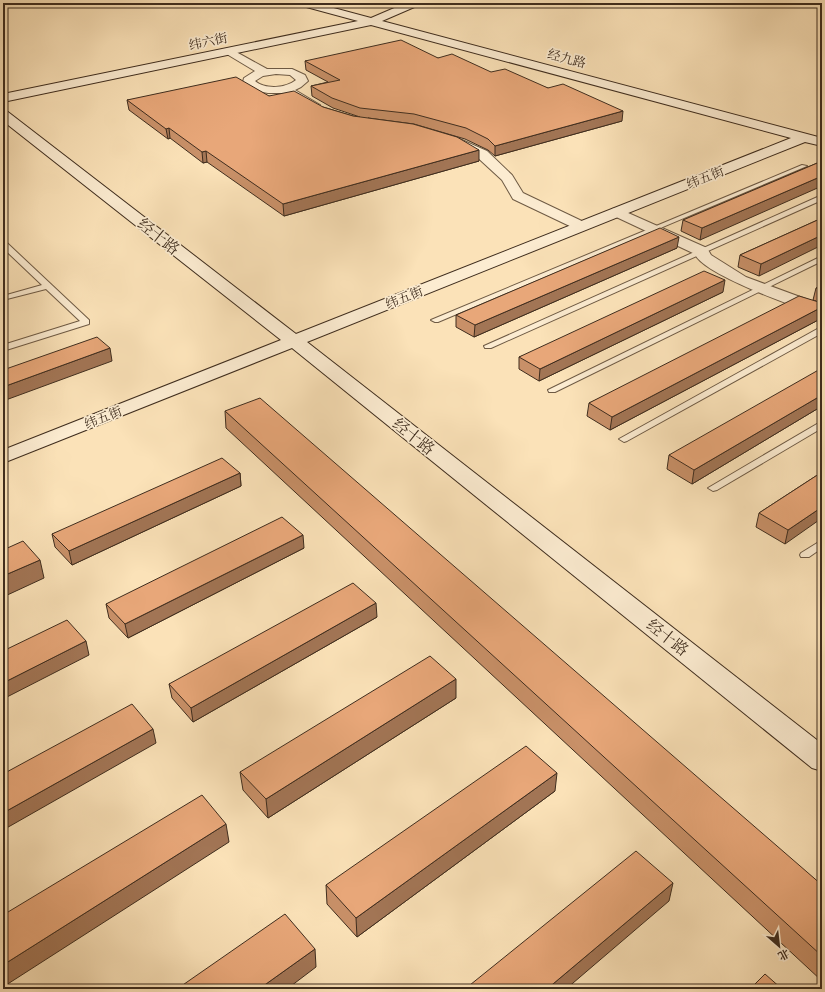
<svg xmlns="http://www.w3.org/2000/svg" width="825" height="992" viewBox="0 0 825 992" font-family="Alegreya,'Noto Serif SC',serif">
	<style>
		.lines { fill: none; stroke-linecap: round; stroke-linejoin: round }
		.lane-casing { stroke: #6e5a44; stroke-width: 2 }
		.street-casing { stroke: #6e5a44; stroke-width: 2 }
		.secondary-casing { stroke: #3f2d1e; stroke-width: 2 }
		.lane { fill: #fcecd1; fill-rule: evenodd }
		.street { fill: #fcecd1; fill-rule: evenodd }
		.secondary { fill: #fcecd1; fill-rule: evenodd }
		.wall { fill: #c89068; stroke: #3f2d1e }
		.shaded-wall { fill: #a27555; stroke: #3f2d1e }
		.building { fill: #e8a779; stroke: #3f2d1e }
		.labels { text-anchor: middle; stroke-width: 3.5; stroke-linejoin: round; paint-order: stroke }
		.far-street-label { font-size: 13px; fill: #3f2d1e; stroke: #fcecd1 }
		.street-label { font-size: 16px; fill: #3f2d1e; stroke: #fcecd1 }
	</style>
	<rect width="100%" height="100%" fill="#fbe2b8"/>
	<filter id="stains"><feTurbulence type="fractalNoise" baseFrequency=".005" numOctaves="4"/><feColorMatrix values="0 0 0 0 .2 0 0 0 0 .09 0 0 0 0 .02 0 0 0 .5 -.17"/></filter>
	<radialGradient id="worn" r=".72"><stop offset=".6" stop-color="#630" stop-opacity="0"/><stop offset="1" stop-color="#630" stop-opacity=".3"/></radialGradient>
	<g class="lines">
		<defs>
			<path id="lane" d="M802,165L807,166L438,322H435L431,320Z
				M822,195V200L491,348H485L484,346Z
				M3,242H6L89,320V324L3,351V345L80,321L46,289L3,300V296L42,285L3,248Z
				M822,256V261L555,392H549L548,390Z
				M819,328H822V333L627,441L624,442L619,439Z
				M822,421V428L717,490L713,491L708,488Z
				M822,540V548L809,557H801L800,555L801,553Z"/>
			<path id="street" d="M229,48L267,69H292L305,75L308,81L301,87L295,90L320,105L318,107L314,109L284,93H268L257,91L250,88L243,82L244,78L255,71L225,53L224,51ZM276,74L290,75L296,80C286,88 266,90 255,81L263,76Z
				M455,137L487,151L512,175L523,193L586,223L588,226L586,229L581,230L576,229L513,199L502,180L477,157L451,144L449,141L451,138Z
				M617,208L707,248L711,255L746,277L822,305V315C799,309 702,274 695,254L612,215L610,212L612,209Z"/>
			<path id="secondary" d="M298,3H315L371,18L406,3H420L419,5L382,21L822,138V146L805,142L307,342L822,744V771L812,768L292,348L3,463V450L281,340L3,121V111L8,112L296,334L791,138L371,25L3,102V94L358,21L299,5Z"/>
		</defs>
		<use href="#lane" class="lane-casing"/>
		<use href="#street" class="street-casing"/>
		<use href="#secondary" class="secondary-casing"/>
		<use href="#lane" class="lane"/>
		<use href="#street" class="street"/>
		<use href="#secondary" class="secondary"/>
	</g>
	<path class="wall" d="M438,58L548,88L622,121L495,156L488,150L465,139L414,124L368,118L479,161L284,216L207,162L203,163L170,138L168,139L129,110L127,100L269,96L323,107L353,116L360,117L333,108L312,96L311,86L328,82L306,70L305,61Z
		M822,161L700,240L681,231L683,220Z
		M822,218L759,276L738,267L740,255Z
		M677,248L474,337L456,327V315Z
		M822,285V318L610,430L587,416L589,403L816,301L813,300L816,288Z
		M723,292L539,381L519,369V357Z
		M822,406L692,484L667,469L669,455Z
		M225,411L822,885V981L226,428Z
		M822,472L785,544L756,527L759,513Z
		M240,473L241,486L72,565L55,547L52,534Z
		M304,548L128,638L109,618L106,604Z
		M377,617L193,722L172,698L169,684Z
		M456,698L268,818L243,790L240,772Z
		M555,791L357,937L327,904L326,885Z"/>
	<path class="shaded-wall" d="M623,111L622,121L495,156V146Z
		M169,128L170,138L168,139L166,129Z
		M479,150V161L284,216L283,204Z
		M206,151L207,162L203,163L202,152Z
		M822,176V186L700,240L702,228Z
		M822,235V245L759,276L761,264Z
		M679,237L677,248L474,337L475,325Z
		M725,280L723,292L539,381L540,369Z
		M822,307V318L610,430L612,417Z
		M110,348L112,361L3,401V387Z
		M822,395V406L692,484L694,470Z
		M240,473L241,486L72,565L69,551Z
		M822,507V518L785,544L788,530Z
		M303,535L304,548L128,638L125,624Z
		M40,560L44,578L3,597V576Z
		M376,603L377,617L193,722L191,708Z
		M86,641L89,655L3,699V683Z
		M456,679V698L268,818L266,799Z
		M153,729L156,743L3,830V813Z
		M557,773L555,791L357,937L356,918Z
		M226,824L229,842L3,987V965Z
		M673,883L669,901L566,989H547Z
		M315,949L316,967L287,989H259Z"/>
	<path class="building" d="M401,40L438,58L452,54L491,72L505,69L548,88L563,84L623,111L495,146L488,139L466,128L414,114L360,108L332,98L311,86L340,80L305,61Z
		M236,77L269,96L294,91L323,107L353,116L413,124L457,137L479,150L283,204L206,151L202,152L169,128L166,129L127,100Z
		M822,161V176L702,228L683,220Z
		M822,218V235L761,264L740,255Z
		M660,228L679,237L475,325L456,315Z
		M704,271L725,280L540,369L519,357Z
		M822,285V291L816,288Z
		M799,296L822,303V307L612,417L589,403Z
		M97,337L110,348L3,387V370Z
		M822,368V395L694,470L669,455Z
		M260,398L822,885V956L225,411Z
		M222,458L240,473L69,551L52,534Z
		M822,472V507L788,530L759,513Z
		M282,517L303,535L125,624L106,604Z
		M23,541L40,560L3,576V550Z
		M353,583L376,603L191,708L169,684Z
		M67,620L86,641L3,683V651Z
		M430,656L456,679L266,799L240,772Z
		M132,704L153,729L3,813V774Z
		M526,746L557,773L356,918L326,885Z
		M202,795L226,824L3,965V915Z
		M636,851L673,883L547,989H465Z
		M285,914L315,949L259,989H177Z
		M765,974L782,989H750Z"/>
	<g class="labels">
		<g class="far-street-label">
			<text transform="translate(208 41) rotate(-12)" y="5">纬六街</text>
			<text transform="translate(567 58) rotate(15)" y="5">经九路</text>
			<text transform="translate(705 177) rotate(-22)" y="5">纬五街</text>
			<text transform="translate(404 297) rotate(-22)" y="5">纬五街</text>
			<text transform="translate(103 417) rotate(-22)" y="5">纬五街</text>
		</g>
		<g class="street-label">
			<text transform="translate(159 236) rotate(38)" y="6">经十路</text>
			<text transform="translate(414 436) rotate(38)" y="6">经十路</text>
			<text transform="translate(668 637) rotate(38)" y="6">经十路</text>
		</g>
	</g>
	<rect width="825" height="992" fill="none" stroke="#fbe2b8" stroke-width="16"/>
	<rect x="4" y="4" width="817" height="984" fill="none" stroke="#3f2d1e" stroke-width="2"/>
	<rect x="8" y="8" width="809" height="976" fill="none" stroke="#3f2d1e"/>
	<g transform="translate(779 946) rotate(152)" stroke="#fcecd1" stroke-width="3" paint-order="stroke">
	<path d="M0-3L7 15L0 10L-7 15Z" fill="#3f2d1e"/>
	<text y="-6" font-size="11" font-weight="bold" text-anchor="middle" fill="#3f2d1e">北</text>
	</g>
	<rect width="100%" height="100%" filter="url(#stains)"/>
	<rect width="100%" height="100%" fill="url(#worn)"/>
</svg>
